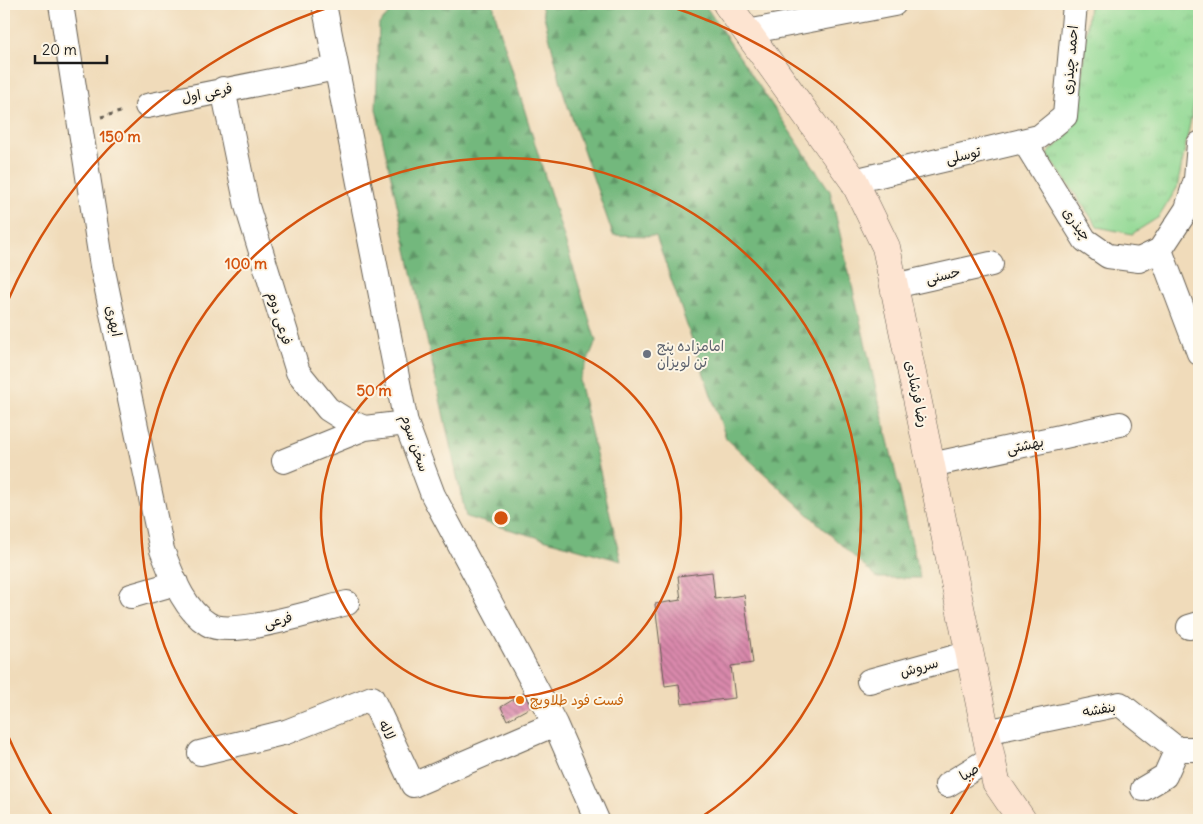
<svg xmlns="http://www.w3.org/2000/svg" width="1203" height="824" viewBox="0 0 1203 824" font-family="Delius,'Playpen Sans Arabic',sans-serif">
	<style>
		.forest { fill: url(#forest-firs); stroke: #486a4c }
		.park { fill: url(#park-tufts); stroke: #567a58 }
		.building { fill: url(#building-back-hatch) }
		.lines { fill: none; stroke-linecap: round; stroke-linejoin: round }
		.street-casing { stroke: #665f53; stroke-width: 26 }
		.secondary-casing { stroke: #665f53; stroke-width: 29 }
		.path { stroke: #665f53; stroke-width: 3; stroke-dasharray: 4 4; stroke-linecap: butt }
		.street { stroke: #fff; stroke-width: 24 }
		.secondary { stroke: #fde4d1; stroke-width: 28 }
		.ring { fill: none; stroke: #d4530e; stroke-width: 2.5 }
		.worship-dot { fill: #6b7280; stroke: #fcf5e5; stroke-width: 2 }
		.food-dot { fill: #e8710a; stroke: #fcf5e5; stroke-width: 2 }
		.labels { text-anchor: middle; stroke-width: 4; stroke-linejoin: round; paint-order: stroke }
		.street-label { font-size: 14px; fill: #1c1c1c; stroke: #fcf5e5 }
		.worship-label { font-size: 14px; fill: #5b616d; stroke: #fcf5e5; text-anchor: start }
		.food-label { font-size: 14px; fill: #c56008; stroke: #fcf5e5; text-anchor: start }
		.centre { fill: #d4530e; stroke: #fcf5e5; stroke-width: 2.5 }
		.ring-label { font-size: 15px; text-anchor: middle; font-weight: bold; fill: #d4530e; stroke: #fcf5e5; stroke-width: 4; stroke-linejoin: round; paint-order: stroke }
	</style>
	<defs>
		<pattern id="forest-firs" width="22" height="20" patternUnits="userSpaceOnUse" patternTransform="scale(1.25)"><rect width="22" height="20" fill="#73b87d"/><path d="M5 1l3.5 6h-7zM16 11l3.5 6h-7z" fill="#5e9566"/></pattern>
		<pattern id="park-tufts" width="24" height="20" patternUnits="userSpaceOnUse" patternTransform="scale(1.25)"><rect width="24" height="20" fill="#8fd893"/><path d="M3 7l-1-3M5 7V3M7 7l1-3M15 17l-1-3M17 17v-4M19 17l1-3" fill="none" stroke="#7bb97e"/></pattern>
		<pattern id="building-back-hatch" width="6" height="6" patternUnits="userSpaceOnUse" patternTransform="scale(1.25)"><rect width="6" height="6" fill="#d989ac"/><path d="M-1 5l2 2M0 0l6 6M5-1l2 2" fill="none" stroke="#af6f8b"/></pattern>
	</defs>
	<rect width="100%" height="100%" fill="#fcf5e5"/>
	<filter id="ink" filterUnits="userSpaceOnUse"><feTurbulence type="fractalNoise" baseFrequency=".02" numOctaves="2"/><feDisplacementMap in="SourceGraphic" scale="10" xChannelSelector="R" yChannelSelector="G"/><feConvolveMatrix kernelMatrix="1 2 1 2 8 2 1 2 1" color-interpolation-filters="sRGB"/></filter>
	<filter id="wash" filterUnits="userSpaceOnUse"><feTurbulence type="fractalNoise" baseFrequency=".0096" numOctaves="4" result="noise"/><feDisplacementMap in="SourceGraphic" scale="20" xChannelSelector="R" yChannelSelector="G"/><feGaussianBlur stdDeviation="1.12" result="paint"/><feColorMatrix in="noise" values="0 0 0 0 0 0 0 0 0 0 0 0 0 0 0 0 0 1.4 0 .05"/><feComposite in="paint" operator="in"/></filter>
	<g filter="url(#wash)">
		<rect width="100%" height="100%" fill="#f0dbba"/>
		<path class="forest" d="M398,4H493L497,21L596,341L579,381L621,561L466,517L376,109L379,24Z
			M541,4H704L830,191L920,578H877L726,438L656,236L613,235L564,95Z"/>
		<path class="park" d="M1089,4H1199V79L1177,188L1159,217L1132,234L1098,227L1047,154L1066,137L1078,117Z"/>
		<g id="blocks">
			<path class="building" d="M712,572L715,599L744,595L753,663L731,666L735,698L682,704L679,684L665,686L655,604L681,600L678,576Z
				M524,693L531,707L507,720L501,707Z"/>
		</g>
	</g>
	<g filter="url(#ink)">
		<use href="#blocks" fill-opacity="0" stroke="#665f53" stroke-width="1"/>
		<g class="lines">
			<defs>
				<path id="street" d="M61,4L102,266L162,550C172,575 183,609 208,624C231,639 319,610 347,603
					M324,4L406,423L433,495L555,724L597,820
					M747,32L894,4
					M223,89L247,206L298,372L328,409L347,421L365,428L406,423
					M147,106L336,68
					M1024,141L1085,240L1108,256L1139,260L1160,250L1187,209L1196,179L1199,144
					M854,181L1039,137L1065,116L1075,4
					M1160,250L1199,353
					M894,286L991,264
					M284,461L365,428
					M931,465L1120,424
					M131,596L176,583
					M1189,627L1199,624
					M869,681L970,653
					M986,732L1120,704L1177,749H1199
					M200,753L286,732L372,698L413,785L555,724
					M947,785L991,758
					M1143,789L1165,776L1177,749"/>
				<path id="secondary" d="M727,4L854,181L886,247L996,782L1022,820"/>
			</defs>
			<use href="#street" class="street-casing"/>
			<use href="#secondary" class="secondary-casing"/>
			<path class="path" d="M101,117L124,111"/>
			<use href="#street" class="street"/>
			<use href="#secondary" class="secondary"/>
		</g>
	</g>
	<g class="ring">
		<circle cx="501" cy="518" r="180"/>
		<path d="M305 820A360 360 0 1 1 697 820"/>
		<path d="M54 819A539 539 0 0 1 5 729M5 307A539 539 0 0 1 339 4M663 4A539 539 0 0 1 948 819"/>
	</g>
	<circle class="worship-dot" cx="647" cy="354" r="5"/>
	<circle class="food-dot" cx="520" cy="700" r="5"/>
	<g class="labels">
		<g class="street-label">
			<text transform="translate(1070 60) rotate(-85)" y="5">احمد چیذری</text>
			<text transform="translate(207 93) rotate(-12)" y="5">فرعی اول</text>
			<text transform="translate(963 155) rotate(-13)" y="5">توسلی</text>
			<text transform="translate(1077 224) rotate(54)" y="5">چیذری</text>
			<text transform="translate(943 275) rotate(-13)" y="5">حسنی</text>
			<text transform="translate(280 318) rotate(73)" y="5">فرعی دوم</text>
			<text transform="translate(114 321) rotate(78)" y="5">ابهری</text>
			<text transform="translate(917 394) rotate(78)" y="5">رضا فرشادی</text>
			<text transform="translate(415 443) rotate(71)" y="5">سخن سوم</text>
			<text transform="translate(1025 445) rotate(-12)" y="5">بهشتی</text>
			<text transform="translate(278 620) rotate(-14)" y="5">فرعی</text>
			<text transform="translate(919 667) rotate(-15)" y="5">سروش</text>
			<text transform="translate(1099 709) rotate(-9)" y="5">بنفشه</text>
			<text transform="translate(387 730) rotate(64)" y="5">لاله</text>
			<text transform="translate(969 772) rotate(-32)" y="5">صبا</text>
		</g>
		<g class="worship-label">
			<text x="657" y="351">امامزاده پنج<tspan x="657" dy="16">تن لویزان</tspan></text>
		</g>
		<g class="food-label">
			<text x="530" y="705">فست فود طلاویچ</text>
		</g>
	</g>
	<circle cx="501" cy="518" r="8" class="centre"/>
	<g class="ring-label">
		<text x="120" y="142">150 m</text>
		<text x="246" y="269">100 m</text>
		<text x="374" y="396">50 m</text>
	</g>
	<rect width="1203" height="824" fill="none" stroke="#fcf5e5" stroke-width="20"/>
	<path d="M35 55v8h72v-8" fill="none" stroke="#1c1c1c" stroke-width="2.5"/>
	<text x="42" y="55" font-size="15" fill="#1c1c1c" stroke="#fcf5e5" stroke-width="4" paint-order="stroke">20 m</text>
</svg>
